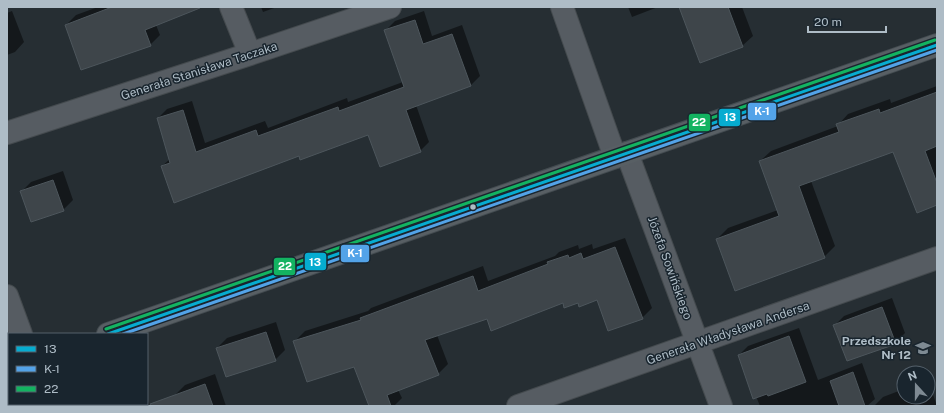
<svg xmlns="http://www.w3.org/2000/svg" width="944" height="413" viewBox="0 0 944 413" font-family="'Public Sans',sans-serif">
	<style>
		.shadow { fill: #0007 }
		.building { fill: #3e454a; stroke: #4d565c }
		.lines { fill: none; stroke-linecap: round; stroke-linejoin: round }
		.street-casing { stroke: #444a4e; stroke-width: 24 }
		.primary-casing { stroke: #434b50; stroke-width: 24 }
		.street { stroke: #565c62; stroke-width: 22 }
		.primary { stroke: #585f64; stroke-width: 22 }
		.bus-1-casing { stroke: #19252e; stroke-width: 6 }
		.bus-2-casing { stroke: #19252e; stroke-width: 6 }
		.bus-3-casing { stroke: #19252e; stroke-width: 6 }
		.bus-1 { stroke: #06acd0; stroke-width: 3 }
		.bus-2 { stroke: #53a3e8; stroke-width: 3 }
		.bus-3 { stroke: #13b361; stroke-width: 3 }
		.bus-dot { fill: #aebcc6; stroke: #19252e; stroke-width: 1.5 }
		.labels { text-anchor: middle; stroke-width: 3; stroke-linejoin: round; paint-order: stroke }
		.street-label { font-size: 12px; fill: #aebcc6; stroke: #19252e }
		.poi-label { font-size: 12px; font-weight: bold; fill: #aebcc6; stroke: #19252e; text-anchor: end }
		.line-badge { stroke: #19252e; stroke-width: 1.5 }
		.badge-label { font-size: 11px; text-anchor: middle; font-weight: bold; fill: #fff }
	</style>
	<rect width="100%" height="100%" fill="#262e33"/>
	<path class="shadow" d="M98,7H200L156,25L160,35L150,45L66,25L76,15Z
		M261,7H277L263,12Z
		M628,7H658L632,17Z
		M680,7H742L753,36L742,46Z
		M12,11L24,42L15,52L7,55V13Z
		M424,11L432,36L462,25L480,76L471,85L416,105L429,142L420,151L369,134L299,154L162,166L170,159L158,118L167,109L192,101L205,143L265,121L268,128L347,98L348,102L403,82L386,30L395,21Z
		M937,86V204L894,151L811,181L835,246L824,257L717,239L728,228L778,210L760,161L771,151L838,126V125L848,114L890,99L891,103Z
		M63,171L73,200L63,210L21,192L31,182Z
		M625,238L652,308L642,318L598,298L579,302H563L488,318L437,335L448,364L438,374L398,390L402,398L394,406H370L355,365L294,342L305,331L368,311L371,308L483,266L488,281L555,256L559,252L578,245L579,249L592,244L593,249Z
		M892,298L905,333L895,343L834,326L844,316Z
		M276,322L285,350L275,360L217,348L227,338Z
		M799,328L818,380L862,363L875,399L867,406H760L739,355L748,346Z
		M215,374L226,406H179L175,395L185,385Z
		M928,380L937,406H874L883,397L904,389V397H928Z
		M147,398L150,406H102L104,404H147Z"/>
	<path class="building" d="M112,7H200V8L145,30L151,46L81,70L65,25Z
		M679,7H728L743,47L700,63Z
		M415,20L423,44L452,34L471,86L406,110L421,152L380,167L368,135L300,160L299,156L174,203L161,166L170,163L157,118L183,110L196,152L256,130L258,136L338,107L339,111L404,87L384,30Z
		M937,92V146L925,151L937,183V205L917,213L893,152L799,186L825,258L735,291L716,239L779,216L759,161L839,132L836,124L879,109L880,113Z
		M53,180L64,211L31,222L20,191Z
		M615,247L643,319L608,331L597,300L579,307L578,303L564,308L563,303L491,331L487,319L425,340L439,375L387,395L391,406H369L354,367L307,382L293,341L361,320L360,318L473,276L478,291L548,264L547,262L568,255L569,258L581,253L583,259Z
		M882,307L896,344L847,361L833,325Z
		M266,332L276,361L226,377L216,348Z
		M789,336L806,382L768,396L767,394L753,399L738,355Z
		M853,372L865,406H839L830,381Z
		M205,384L213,406H151L150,404Z"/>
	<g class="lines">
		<defs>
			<path id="street" d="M231,7L250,54
				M562,7L615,157
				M7,133L250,54L390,7
				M627,153L721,406
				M7,296L21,334
				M53,404L54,406
				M518,406L937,258"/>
			<path id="primary" d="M108,334L937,45
				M7,369L9,368"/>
		</defs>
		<use href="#street" class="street-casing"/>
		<use href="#primary" class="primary-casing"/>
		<use href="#street" class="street"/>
		<use href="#primary" class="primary"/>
		<defs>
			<path id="bus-1" d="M108,334L937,45"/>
			<path id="bus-2" d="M123,334L937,50"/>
			<path id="bus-3" d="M106,329L935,40"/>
		</defs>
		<use href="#bus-1" class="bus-1-casing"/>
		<use href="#bus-2" class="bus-2-casing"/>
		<use href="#bus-3" class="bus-3-casing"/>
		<use href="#bus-1" class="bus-1"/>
		<use href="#bus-2" class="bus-2"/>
		<use href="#bus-3" class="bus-3"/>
	</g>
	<defs>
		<symbol id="school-bare" viewBox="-9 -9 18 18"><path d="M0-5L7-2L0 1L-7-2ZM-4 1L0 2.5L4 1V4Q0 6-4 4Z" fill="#7e8a93" stroke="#19252e" stroke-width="2.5" paint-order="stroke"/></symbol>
	</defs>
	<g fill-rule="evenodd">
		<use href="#school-bare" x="912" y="337" width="22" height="22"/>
	</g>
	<circle class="bus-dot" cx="473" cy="207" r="3.5"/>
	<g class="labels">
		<g class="street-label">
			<text transform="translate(199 71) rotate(-18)" y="4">Generała Stanisława Taczaka</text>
			<text transform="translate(670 268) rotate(70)" y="4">Józefa Sowińskiego</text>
			<text transform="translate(728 333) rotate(-19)" y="4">Generała Władysława Andersa</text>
		</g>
		<g class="poi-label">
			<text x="911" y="345">Przedszkole<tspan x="911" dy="14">Nr 12</tspan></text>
		</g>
	</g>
	<g class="line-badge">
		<rect x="747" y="102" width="30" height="19" rx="4" fill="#53a3e8"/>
		<rect x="718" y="108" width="23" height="19" rx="4" fill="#06acd0"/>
		<rect x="688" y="113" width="23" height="19" rx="4" fill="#13b361"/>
		<rect x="340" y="244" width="30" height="19" rx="4" fill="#53a3e8"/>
		<rect x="304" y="252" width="23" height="19" rx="4" fill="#06acd0"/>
		<rect x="273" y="257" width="23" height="19" rx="4" fill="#13b361"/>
	</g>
	<g class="badge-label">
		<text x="762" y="115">K-1</text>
		<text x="730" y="121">13</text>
		<text x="699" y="126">22</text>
		<text x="355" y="257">K-1</text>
		<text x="315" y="266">13</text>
		<text x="285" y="270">22</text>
	</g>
	<rect width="944" height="413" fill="none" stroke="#aebcc6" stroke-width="16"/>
	<rect x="8" y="333" width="140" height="72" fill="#19252e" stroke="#55616b"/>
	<rect x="16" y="346" width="20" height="6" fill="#06acd0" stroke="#55616b"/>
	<text x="44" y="353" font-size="12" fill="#aebcc6">13</text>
	<rect x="16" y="366" width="20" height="6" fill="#53a3e8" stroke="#55616b"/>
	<text x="44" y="373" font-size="12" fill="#aebcc6">K-1</text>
	<rect x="16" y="386" width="20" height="6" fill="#13b361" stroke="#55616b"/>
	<text x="44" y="393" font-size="12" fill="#aebcc6">22</text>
	<g transform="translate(916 385) rotate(339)"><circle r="19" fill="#19252e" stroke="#55616b"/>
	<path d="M0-3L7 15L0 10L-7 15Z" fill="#7e8a93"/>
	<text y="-6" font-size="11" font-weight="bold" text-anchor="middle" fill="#aebcc6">N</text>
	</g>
	<path d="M808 26v6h78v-6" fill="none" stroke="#aebcc6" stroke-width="2"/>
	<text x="814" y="26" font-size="12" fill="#aebcc6" stroke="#19252e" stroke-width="3" paint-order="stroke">20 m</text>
</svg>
